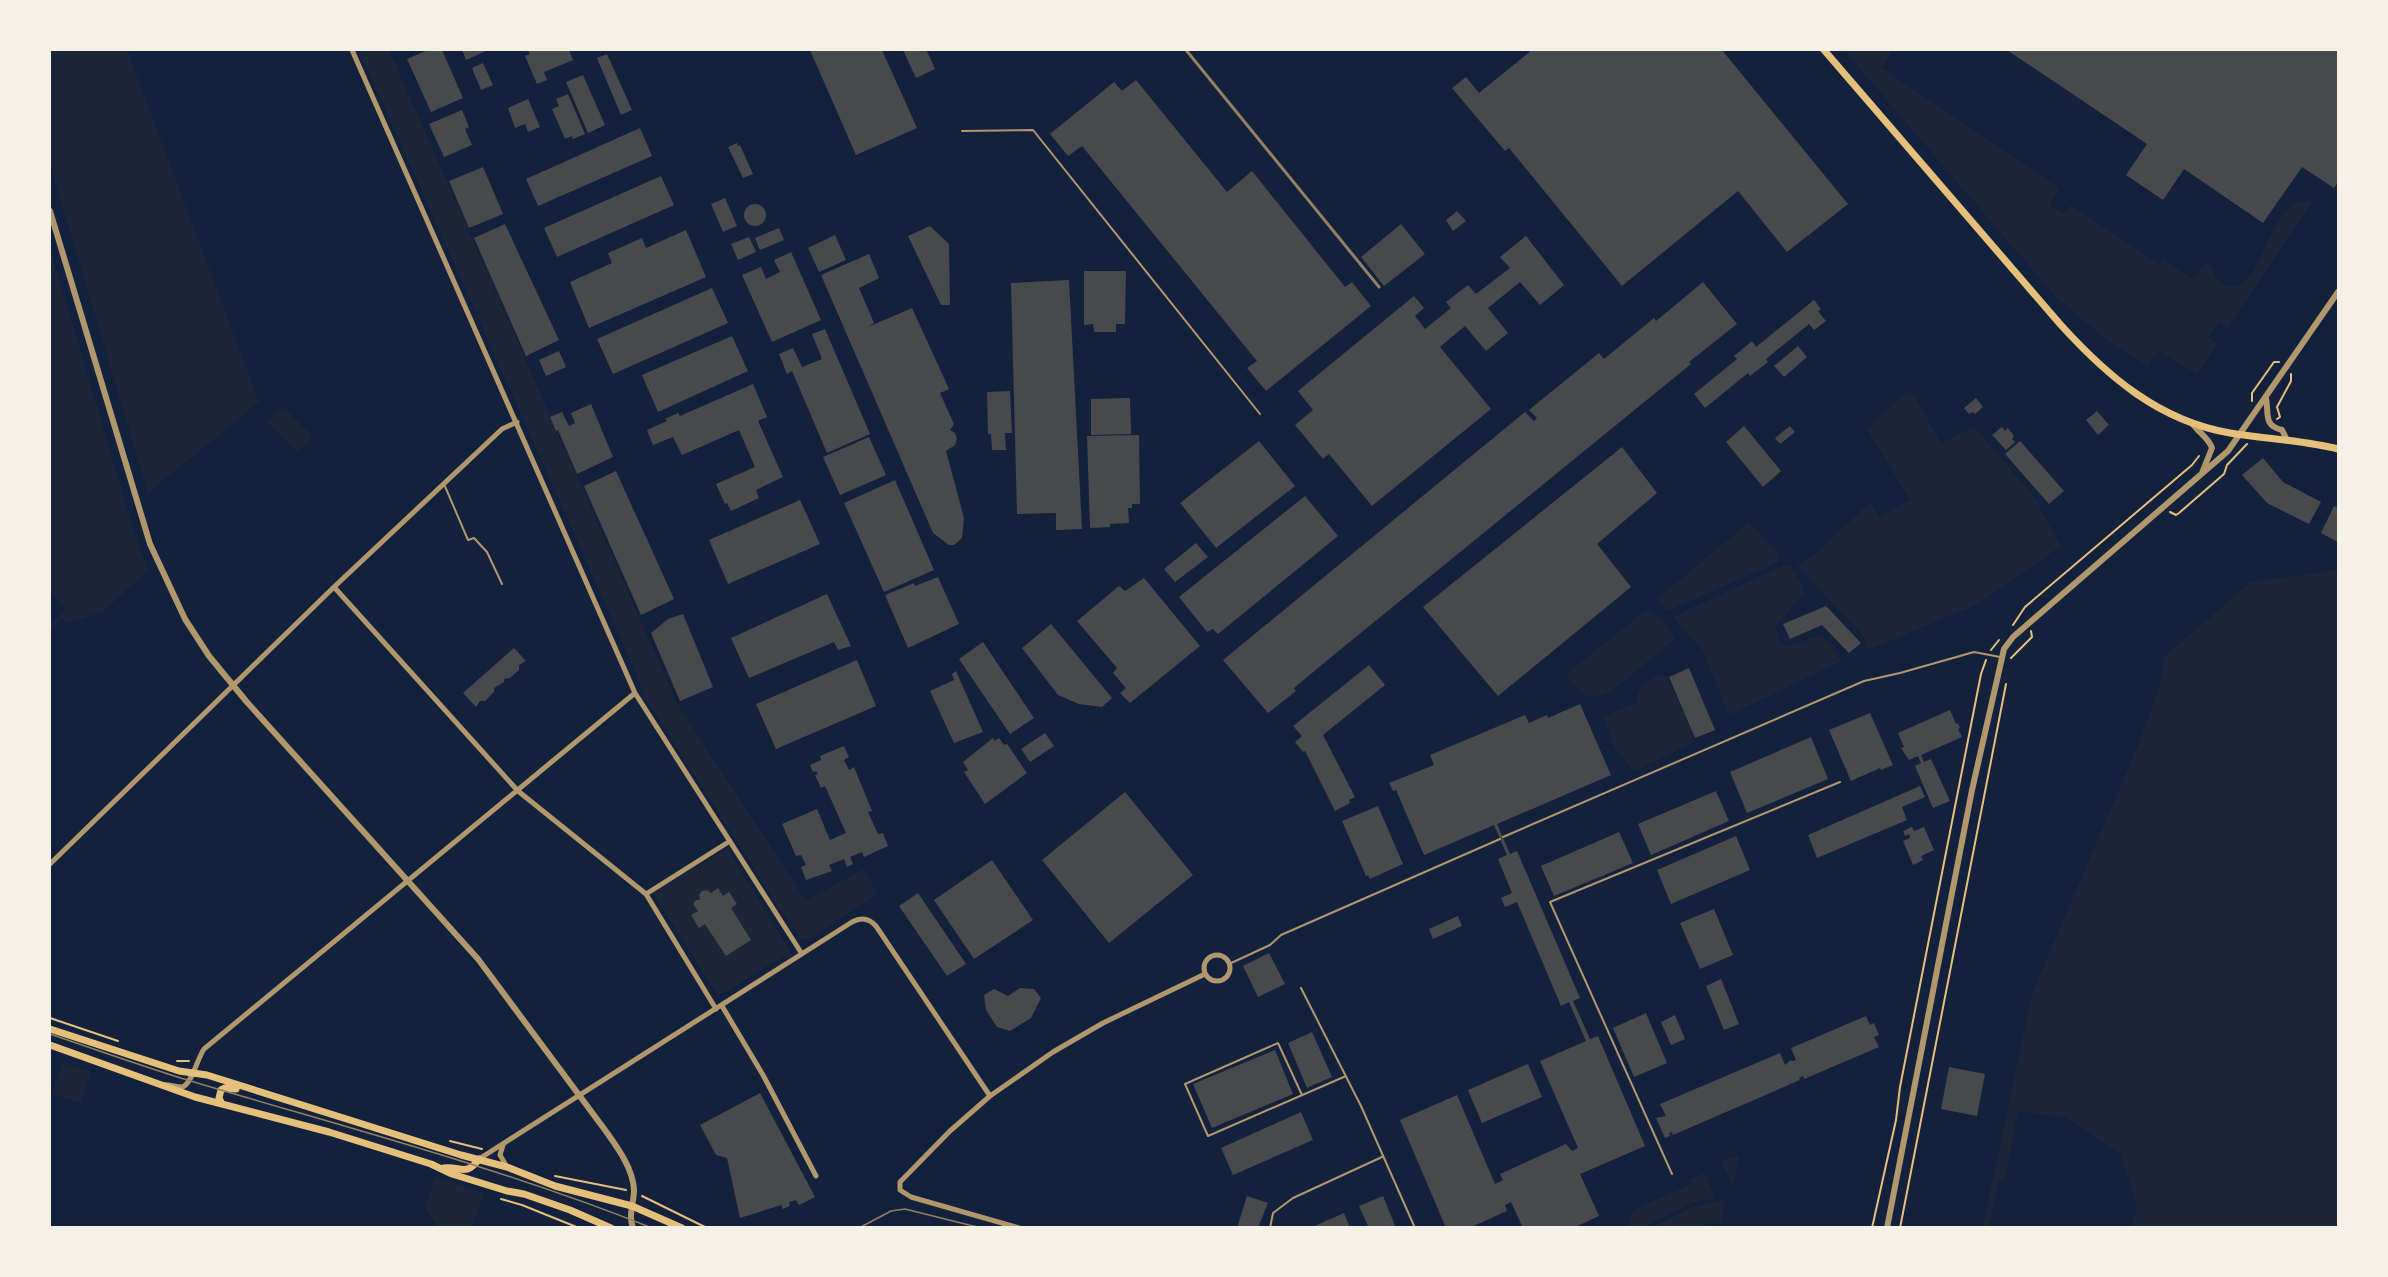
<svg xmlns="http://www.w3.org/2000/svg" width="2388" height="1277" viewBox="0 0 2388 1277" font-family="Rubik,sans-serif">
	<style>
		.green { fill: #1d2539 }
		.building { fill: #48494c }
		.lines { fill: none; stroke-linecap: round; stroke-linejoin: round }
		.path { stroke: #e5c07b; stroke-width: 2 }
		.service { stroke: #b1986c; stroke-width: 2 }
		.minor { stroke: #b1986c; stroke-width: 5 }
		.tertiary { stroke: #b1986c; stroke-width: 6 }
		.secondary { stroke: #e5c07b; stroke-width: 7 }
		.tram { stroke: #918062; stroke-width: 1.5 }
		.rail { stroke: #918062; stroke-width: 3 }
	</style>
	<rect width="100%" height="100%" fill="#14213d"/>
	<path class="green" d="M50,50H127L259,402L148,493L50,164Z
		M359,50H389L677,703L806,901L863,869L878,894L808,939H801L789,923L646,699L630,659Z
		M1844,50H1893L1882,68L2057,187L2059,189L2049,205L2064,214L2071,205L2160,265L2164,260L2194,280L2207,261C2215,267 2212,278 2222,284C2264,306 2265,192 2313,201L2228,327L2219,322L2208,337L2217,344L2197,374L2159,351L2147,366L2107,340L2056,297Z
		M50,248L134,532L148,570L104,611L76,621L74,619L71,623L62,619L50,630V625L66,610L50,590Z
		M1909,392L1914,395L1941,443L1974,427L2040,504L2039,507L2061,546L1978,604L1868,650L1864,638L1856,628L1797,565L1817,553L1870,502L1880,517L1910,500L1867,429L1905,393Z
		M283,406L313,437L297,452L267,422Z
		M1749,522L1777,553L1779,558L1778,562L1667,611L1657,599Z
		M1785,565L1790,566L1801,582L1804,593L1775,627L1781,643L1785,647L1822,635L1842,661L1729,715L1703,651L1673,617Z
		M2338,570V1227H2132L2137,1204L2120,1154L2067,1118L2018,1111L2005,1180H1999L1989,1227H1983L2032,994L2140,740L2159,688L2164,657L2251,582Z
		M1645,611C1660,613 1667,628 1675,639L1613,690C1588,703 1585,697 1568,678V673Z
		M1666,674L1695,742L1634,771L1615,749L1603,717L1637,702C1637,684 1651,678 1666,674Z
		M727,848L790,952L718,996L653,893Z
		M63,1063L91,1072L81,1103L52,1094Z
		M1738,1155L1739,1158L1731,1190L1732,1185L1721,1161Z
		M1705,1173L1714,1195L1711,1199L1689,1204L1645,1227H1628L1633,1210L1692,1184L1690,1179Z
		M435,1177L484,1193L472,1227H437L425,1207Z
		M1722,1200L1725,1201L1721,1225L1707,1223L1706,1227H1654L1690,1208Z"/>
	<path class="building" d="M428,50H442L463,98L431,112L407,59Z
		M462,50H488L466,60Z
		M528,50H569L573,60L544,72L547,80L537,84L525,56L530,54Z
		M810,50H882L917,128L856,155Z
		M903,50H932L927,51L935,69L916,78Z
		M1532,50H1722L1848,204L1787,252L1738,191L1622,286L1509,148L1505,151L1452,88L1466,77L1479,93Z
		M2007,50H2338V182L2334,188L2302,167L2263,223L2184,169L2163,200L2126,175L2147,144Z
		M607,54L632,110L621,115L597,58Z
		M483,63L493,85L481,90L472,68Z
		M583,75L605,125L588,133L566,82Z
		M1136,80L1227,192L1252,171L1345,287L1352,282L1371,306L1266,391L1247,368L1257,361L1082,146L1068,156L1050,134L1114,82L1122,91Z
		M568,94L585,134L573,139L572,136L565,139L552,109L559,106L556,99Z
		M528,99L540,127L528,132L525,124L515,128L508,108Z
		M462,110L469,127L465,129L472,145L444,157L429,124Z
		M640,128L652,156L538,206L526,179Z
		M737,143L738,146L740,145L753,174L743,178L728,147Z
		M483,167L503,214L469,228L449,181Z
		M661,176L674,205L557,257L544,228Z
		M725,198L737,226L723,232L711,204Z
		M744 215a11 11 0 1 1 22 0a11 11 0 1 1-22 0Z
		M1457,211L1466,221L1453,231L1446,220Z
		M505,224L559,340L526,356L474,238Z
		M1401,224L1425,254L1384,286L1361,257Z
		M930,226L949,244L950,305H941L908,236Z
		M779,228L784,240L760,250L755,238Z
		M686,230L706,277L589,328L570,282L612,263L608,253L642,238L646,248Z
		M835,235L846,260L819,272L808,248Z
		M1526,236L1564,285L1540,305L1520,282L1488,308L1508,333L1486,351L1465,326L1440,347L1491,409L1372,506L1329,454L1323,459L1295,425L1313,410L1298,391L1414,296L1424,308L1415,316L1425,329L1451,308L1446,302L1468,285L1476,294L1510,268L1500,257Z
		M749,237L756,252L738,260L731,244Z
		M791,252L821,320L772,342L742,275L761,267L766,279L780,272L774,260Z
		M869,254L879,278L859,288L874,323L868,327L912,308L949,389L940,393L954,424L950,430L955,433L957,439L955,445L946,451L964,518L962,538L954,545H949L933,533L821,275Z
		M1084,271H1126L1125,324H1116V332H1094L1093,324L1084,325Z
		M1069,280L1082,529L1056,530V513L1017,514L1011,283Z
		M1703,282L1737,324L1689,362L1691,364L1330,658L1294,688L1296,691L1268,713L1223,660L1525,412L1534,421L1537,418L1529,410L1599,353L1604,359L1654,318L1656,321Z
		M712,288L728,323L613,374L597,339Z
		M1814,300L1821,309L1818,311L1826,321L1814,330L1809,324L1766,359L1768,362L1750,376L1748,373L1705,408L1694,394L1737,359L1734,356L1752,341L1756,347Z
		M825,329L870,434L827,453L792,371L787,374L779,354L793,348L802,367L822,359L812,334Z
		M732,336L748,371L658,412L642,375Z
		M1798,346L1807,357L1784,377L1774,366Z
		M559,351L566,367L546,376L539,360Z
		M753,384L767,417L758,421L783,477L756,490L759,498L731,511L727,503L725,504L716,484L755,467L739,430L682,455L673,437L653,445L647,430L667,421L665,419L678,413L680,416Z
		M1010,391L1012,433H1005L1006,450H992L991,434H988L987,392Z
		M1130,398L1131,434L1091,435V399Z
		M1976,398L1983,407L1975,414L1973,412L1969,414L1964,408Z
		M591,404L613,457L577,474L558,430L556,431L550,417L562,412L569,426L575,423L571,413Z
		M2097,411L2109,425L2098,435L2086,420Z
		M1744,426L1781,471L1763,487L1726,442Z
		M1790,426L1795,432L1780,444L1775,438Z
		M2002,427L2005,431L2008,428L2014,436L2012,439L2015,442L2006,450L1992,435Z
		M1139,435L1140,504H1132V508H1128L1129,523L1110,524V527L1090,528L1087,436Z
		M869,437L886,475L840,495L823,457Z
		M1259,441L1295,486L1216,548L1180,503Z
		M2020,441L2064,491L2049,504L2005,454Z
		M1622,447L1657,493L1597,544L1631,587L1498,696L1423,607Z
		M2263,458L2283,482L2321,502L2309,524L2267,503L2242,475Z
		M616,471L674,599L641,615L584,486Z
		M895,480L934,570L884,592L844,503Z
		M1305,496L1338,536L1218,634L1213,629L1207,632L1179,597Z
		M800,500L820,544L728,584L709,540Z
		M2334,506L2338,508V542L2321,533Z
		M1196,543L1208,557L1175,582L1164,569Z
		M938,577L959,624L908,648L885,595L914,583L915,586Z
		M1144,578L1200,646L1130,703L1120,693L1126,688L1113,673L1117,668L1077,621L1119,586L1125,591Z
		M827,594L851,646L838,650L834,642L749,678L731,638Z
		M1826,606L1861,643L1849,653L1822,625L1790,639L1783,624Z
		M683,614L713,687L680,701L651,633L668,619Z
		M1051,624L1112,698L1102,707L1079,704L1058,695L1022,648Z
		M983,642L1034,718L1010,734L959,659Z
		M514,648L526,661L519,665V670L510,678L504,679V682L494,688V692L485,701H480L476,707L463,693Z
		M857,660L876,706L776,749L756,704Z
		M1369,665L1385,685L1323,735L1355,797L1349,800L1350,803L1335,811L1305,751L1303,752L1295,742L1302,736L1293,726Z
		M1689,668L1715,730L1695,738L1669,677Z
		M956,671L983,732L954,743L930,691L954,680L952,674Z
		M1580,704L1611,775L1497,824L1510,854L1517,851L1580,998L1573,1001L1590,1039L1598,1036L1645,1146L1580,1174L1599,1216L1573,1228H1523L1511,1202L1505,1205L1507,1211L1469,1228H1446L1400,1120L1457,1095L1495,1184L1503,1180L1500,1174L1566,1144L1572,1151L1578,1148L1540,1061L1586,1041L1569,1002L1561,1006L1517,902L1505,907L1501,898L1512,893L1498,859L1507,855L1494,825L1424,855L1396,790L1393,791L1389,783L1434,765L1430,755L1525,715L1529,723L1547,715L1548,718Z
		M1950,710L1956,724L1958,723L1960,728L1958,729L1962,737L1921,755L1924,762L1931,759L1950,801L1933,808L1915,766L1921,763L1918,756L1909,760L1901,748L1904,747L1898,733Z
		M1870,713L1893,765L1881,770L1880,768L1851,781L1829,730Z
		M1045,733L1054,746L1030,762L1021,749Z
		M1811,737L1828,779L1747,813L1730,772Z
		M993,738L994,741L999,738L1004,745L1007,744L1027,773L985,804L964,772L968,770L963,762Z
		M844,746L849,757L844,760L849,770L854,767L872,811L868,812L878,834L883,833L888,846L864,857L862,852L850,857L853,864L847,867L844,859L829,865L832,871L806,880L801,867L806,865L801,855L796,856L782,824L817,809L830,840L846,833L825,786L821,788L815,775L818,774L816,771L813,772L810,765L821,760L820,756Z
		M1920,786L1925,797L1902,807L1907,820L1817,858L1808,835Z
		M1716,791L1729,821L1651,855L1638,824Z
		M1125,792L1193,875L1109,943L1042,860Z
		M1378,806L1403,864L1370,879L1368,875L1366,876L1342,821Z
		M1912,827L1914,831L1924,827L1934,850L1921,856L1923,860L1913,865L1903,841L1910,838L1909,834L1905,836L1903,831Z
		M1619,832L1633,863L1554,896L1541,866Z
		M1736,836L1750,870L1671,904L1657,870Z
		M992,860L1033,920L974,959L934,900Z
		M718,888L723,896L729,892L737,904L731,908L751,940L726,956L705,924L699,928L691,915L698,911L693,904L696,900H700L699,895L702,891L707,890L711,893Z
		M918,893L966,964L947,976L899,906Z
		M1714,909L1733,955L1700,969L1680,923Z
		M1458,916L1462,926L1433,939L1429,929Z
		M1269,953L1285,984L1258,997L1243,966Z
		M1721,979L1739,1024L1724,1030L1706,986Z
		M1020,988L1034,989L1041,998L1031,1018L1010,1031L997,1027L986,1010L984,995L994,989L1008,996Z
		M1646,1013L1667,1063L1634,1077L1613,1028Z
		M1675,1015L1685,1039L1671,1045L1661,1022Z
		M1866,1016L1870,1025L1874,1023L1879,1035L1874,1037L1879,1047L1804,1079L1803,1076L1799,1078L1800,1080L1673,1135L1672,1132L1669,1133L1670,1136L1665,1138L1656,1118L1666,1116L1660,1104L1780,1053L1785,1065L1791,1060L1792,1061L1796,1060L1791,1048Z
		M1312,1032L1332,1077L1307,1088L1288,1043Z
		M1275,1050L1293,1094L1212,1128L1193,1084Z
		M1528,1064L1542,1097L1482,1123L1468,1090Z
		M1949,1067L1985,1074L1977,1116L1941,1109Z
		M760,1093L815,1197L799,1205L796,1200L789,1202L790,1206L783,1209L781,1205L740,1218L727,1158L716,1155L700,1125Z
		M1301,1112L1313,1140L1233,1175L1221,1148Z
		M1247,1196L1268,1203L1258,1228H1237Z
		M1383,1196L1396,1228H1369L1359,1206Z
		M1344,1213L1350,1228H1310Z"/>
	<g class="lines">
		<path class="path" d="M2252,401V393L2274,362H2279
			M2277,419L2280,417L2277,407L2291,381V374
			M2170,512L2176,515L2179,513L2224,474L2227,465L2247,444
			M2013,625L2025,607L2192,465L2199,456
			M1991,650L1999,640
			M2011,658L2032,637L2031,631
			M50,1018L118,1041
			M177,1061H189
			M450,1141L482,1149
			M555,1176L626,1190
			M642,1196L707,1228
			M501,1199L522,1205L579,1228
			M1872,1228L1896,1120L1900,1087L1981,674L1986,660
			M1900,1228L2006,684"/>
		<path class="service" d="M962,131L1033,130L1260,414
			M444,484L468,540L474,538L487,552L502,584
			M1503,837L1864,681L1900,673L1974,652L2000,657
			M1229,964L1270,945L1281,935L1500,839
			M1301,988L1361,1106L1415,1228
			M1302,1095L1278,1043L1185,1084L1208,1136L1346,1076
			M1672,1174L1550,902L1840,782
			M1270,1228L1273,1213L1293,1198L1382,1157"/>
		<path class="minor" d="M352,50L635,693L802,954
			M334,587L518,791L646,894L716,1009
			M50,864L334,587L502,429L517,422
			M646,894L730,841
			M1204 968a13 13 0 1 1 26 0a13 13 0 1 1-26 0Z
			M722,1006L763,1075L816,1176
			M162,1085C170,1084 175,1087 182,1087C191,1086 198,1057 204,1049L635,693
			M503,1145L500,1155L507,1167
			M479,1159L852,922C861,917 869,918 876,926L990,1096
			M1019,1228L911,1197L900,1190V1182L950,1131L990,1096L1053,1052L1103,1023L1205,974"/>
		<path class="tertiary" d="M50,211L150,544L185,619L209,656L246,701L478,959L605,1130C617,1147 633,1168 634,1190C634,1203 628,1215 633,1228
			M2266,398C2269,413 2263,426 2282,430L2287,440
			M2192,423C2198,432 2209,438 2212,448L2202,473
			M1887,1228L1972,790L2004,649L2013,637L2228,451L2338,292"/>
		<path class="secondary" d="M1824,50L2060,324C2107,376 2159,421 2230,433C2266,439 2303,440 2338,449
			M50,1029L179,1071L207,1075L461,1155L507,1167L555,1186L632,1206L682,1228
			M50,1045L195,1097L329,1132L431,1164L452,1174L507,1191L524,1194L570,1210L611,1228
			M221,1102L219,1098L221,1090L225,1088L236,1089
			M444,1168C461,1166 466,1177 479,1159"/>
		<path class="tram" d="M50,1034C94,1049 139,1065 184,1079C340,1126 500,1167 652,1228
			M859,1228L891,1211L905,1209L981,1228"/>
		<path class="rail" d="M1186,50L1379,287"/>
	</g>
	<rect width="2388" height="1277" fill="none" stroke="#f6f1e7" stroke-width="102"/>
</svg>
